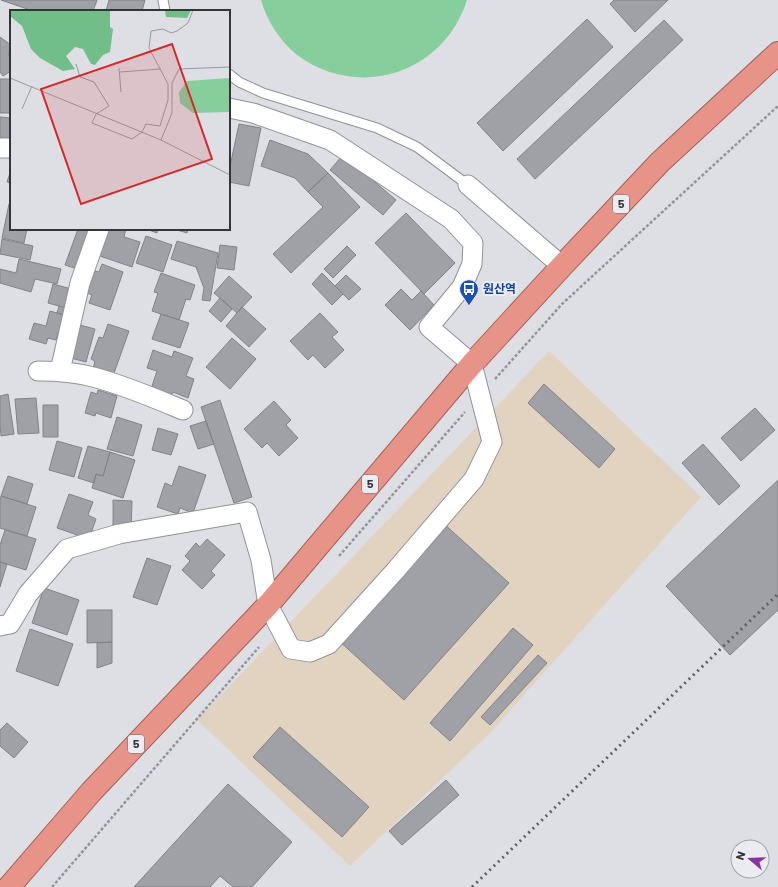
<svg xmlns="http://www.w3.org/2000/svg" width="778" height="887" viewBox="0 0 778 887" font-family="Poppins,'Noto Sans KR',sans-serif">
	<style>
		.industrial { fill: #e2d3c0 }
		.green { fill: #86ce9b }
		.building { fill: #9fa1a6; stroke: #818388 }
		.lines { fill: none; stroke-linecap: round; stroke-linejoin: round }
		.service-casing { stroke: #909297; stroke-width: 11 }
		.minor-casing { stroke: #909297; stroke-width: 21 }
		.trunk-casing { stroke: #a46158; stroke-width: 24 }
		.path { stroke: #94959a; stroke-width: 2.5; stroke-dasharray: 3 2; stroke-linecap: butt }
		.service { stroke: #fff; stroke-width: 9 }
		.minor { stroke: #fff; stroke-width: 19 }
		.trunk { stroke: #e79387; stroke-width: 22 }
		.rail { stroke: #606265; stroke-width: 3; stroke-dasharray: 2 4; stroke-linecap: butt }
		.labels { text-anchor: middle; stroke-width: 4; stroke-linejoin: round; paint-order: stroke }
		.shield { fill: #eaecf2; stroke: #6b6c6f; stroke-width: 1 }
		.shield-label { font-size: 11px; font-weight: bold; fill: #343537 }
		.transit-label { font-size: 12px; font-weight: bold; fill: #164399; stroke: #eaecf2; text-anchor: start }
		.inset-road { fill: none; stroke: #999b9f; stroke-width: 1 }
		.view { fill: #d62828; fill-opacity: 0.15; stroke: #d62828; stroke-width: 2 }
		.inset-edge { fill: none; stroke: #343537; stroke-width: 2 }
	</style>
	<rect width="100%" height="100%" fill="#dddfe5"/>
	<path class="industrial" d="M549,351L701,497L490,733L350,866L197,720Z"/>
	<path class="green" d="M261,0H467C444,73 359,101 297,55C280,41 267,21 261,0Z"/>
	<path class="building" d="M1,0H97L93,11H33Z
		M109,0H145L142,11H106Z
		M614,0H668L635,32L610,4Z
		M587,19L613,47L503,151L477,123Z
		M664,20L683,40L535,179L517,159Z
		M0,37L11,45V49L8,54L11,59V71L3,76L0,72Z
		M0,79H11V113H0Z
		M0,117L11,118V143L0,142Z
		M239,124L261,128L249,186L229,182V171Z
		M270,140L308,154L328,173L308,192L295,178L261,166Z
		M343,155L396,200L383,215L330,170Z
		M11,170V183L7,182Z
		M328,173L360,207L291,273L273,254L323,207L308,192Z
		M9,204L11,205V229H27L24,243L2,238Z
		M406,213L455,263L424,294L375,243Z
		M78,229H95L80,270L65,265Z
		M105,229H126L124,237L140,242L132,267L97,255Z
		M146,229H158L157,233Z
		M174,229H188L187,233Z
		M146,236L172,245L163,272L136,263Z
		M2,239L33,246L30,260L0,254Z
		M177,241L218,253L210,301L202,300L204,288L196,267L171,259Z
		M220,245L237,247L234,270L217,268Z
		M347,246L356,255L333,278L324,269Z
		M19,259L61,269L57,284L35,279L31,292L0,283V269L16,273Z
		M102,264L123,272L110,310L89,303L92,295L87,293L95,271L99,272Z
		M161,273L195,285L190,300L186,299L179,320L152,311L158,293L154,292Z
		M322,273L343,294L332,305L312,284Z
		M346,275L361,289L349,300L335,286Z
		M229,276L252,297L237,313L214,293Z
		M53,284L75,290L70,309L48,303Z
		M401,289L412,300L421,291L434,305L410,330L385,305Z
		M220,298L232,309L221,322L209,311Z
		M59,306L70,309L68,316L57,313Z
		M242,307L266,329L249,347L226,326Z
		M50,311L68,316L63,335L58,333L56,340L48,338L46,344L29,339L34,323L46,326Z
		M320,313L338,332L332,337L344,350L325,368L313,355L308,360L290,341Z
		M161,314L189,323L180,348L152,339Z
		M76,324L95,329L86,362L67,357Z
		M108,324L129,331L113,376L93,369L95,361L91,359L99,337L103,338Z
		M232,338L256,359L230,389L206,367Z
		M153,350L172,357L174,351L193,358L186,376L194,379L188,398L173,392L171,396L151,389L157,371L147,368Z
		M544,384L615,449L599,468L528,403Z
		M98,390L117,396L111,418L96,413L95,416L85,413L91,392L97,394Z
		M8,394L14,434L1,436L0,425V396Z
		M36,398L39,433L18,434L15,399Z
		M220,400L252,497L234,503L201,407Z
		M274,401L291,420L286,425L298,438L279,456L267,443L262,448L244,429Z
		M43,405H58V437H43Z
		M755,408L775,430L741,461L721,438Z
		M117,417L142,425L133,456L107,449Z
		M206,421L214,444L198,449L190,426Z
		M158,428L178,434L171,455L152,450Z
		M57,441L82,448L74,477L49,470Z
		M703,444L740,486L719,505L682,463Z
		M88,446L110,452L103,476L96,474L94,483L78,478Z
		M110,452L135,460L123,498L92,488L96,474L103,476Z
		M179,466L206,475L193,513L180,508L178,514L157,507L165,483L172,486Z
		M8,476L33,484L27,504L1,496Z
		M778,480V610L730,655L666,586Z
		M69,494L93,502L88,515L96,519L89,539L57,528Z
		M1,496L36,507L27,536L0,528V501Z
		M113,500L132,501L131,531L113,530Z
		M442,522L509,583L404,700L337,639Z
		M5,530L36,539L26,570L0,562V545Z
		M207,539L225,555L211,571L215,575L202,589L182,570L190,561L185,556L196,543L200,547Z
		M147,558L171,566L157,605L133,597Z
		M0,562L7,564L0,587Z
		M44,588L79,600L67,635L32,623Z
		M87,610H112V642L87,643Z
		M513,628L533,645L450,741L430,723Z
		M30,629L73,644L58,686L16,671Z
		M112,642V663L97,668V643Z
		M538,655L547,663L490,725L481,717Z
		M7,723L28,742L14,758L0,746V730Z
		M280,727L369,807L342,837L253,757Z
		M446,780L459,795L402,845L389,831Z
		M228,784L292,842L252,887H233L220,876L210,887H134Z"/>
	<g class="lines">
		<defs>
			<path id="service" d="M163,0L165,11
				M229,74L239,82L263,93L377,128L417,147L468,185"/>
			<path id="minor" d="M0,148H11
				M468,185L562,266
				M38,371C56,371 75,372 93,377C124,385 154,398 183,410
				M60,371L80,283L99,229
				M0,626L10,624L28,594L67,549L119,534L247,512L261,560L268,605L291,649L310,652L329,644L395,571L474,479L492,442L472,364L429,327L462,287L472,264L473,243L451,219L330,140L253,113L229,108"/>
			<path id="trunk" d="M9,887L91,792L268,605L472,364L562,266L660,162L778,53"/>
		</defs>
		<use href="#service" class="service-casing"/>
		<use href="#minor" class="minor-casing"/>
		<use href="#trunk" class="trunk-casing"/>
		<path class="path" d="M495,379L562,304L778,106
			M339,556L465,412
			M52,887L259,647"/>
		<use href="#service" class="service"/>
		<use href="#minor" class="minor"/>
		<use href="#trunk" class="trunk"/>
		<path class="rail" d="M472,887L778,594"/>
	</g>
	<defs>
		<symbol id="bus-pin" viewBox="-11 -11 22 30"><path d="M0 17L-7.5 6A9.5 9.5 0 1 1 7.5 6Z" fill="#1a4fb4" stroke="#eaecf2"/><path d="M-5-6H5V4H4V6H2V4H-2V6H-4V4H-5ZM-3.5-4V0h7V-4ZM-3.5 1.2v1.5H-2V1.2ZM2 1.2v1.5H3.5V1.2Z" fill="#fff"/></symbol>
	</defs>
	<g fill-rule="evenodd">
		<use href="#bus-pin" x="458" y="278" width="22" height="30"/>
	</g>
	<g class="labels">
		<g class="shield">
			<rect x="613" y="195" width="16" height="18" rx="3"/>
			<rect x="362" y="475" width="16" height="18" rx="3"/>
			<rect x="128" y="735" width="16" height="18" rx="3"/>
		</g>
		<g class="shield-label">
			<text x="621" y="208">5</text>
			<text x="370" y="488">5</text>
			<text x="136" y="748">5</text>
		</g>
		<g class="transit-label">
			<text x="483" y="293">원산역</text>
		</g>
	</g>
	<g transform="translate(10 10)">
		<rect width="220" height="220" fill="#dddfe5"/>
		<path d="M220,68V102L183,103L170,93L169,82L177,71Z" fill="#86ce9b"/>
		<path d="M0,0H100V17L103,19L100,42L93,45L85,55L81,54L73,39L65,37L56,46L65,59L53,61L30,48L21,39L12,16L0,6ZM155,0H181L177,8L156,7Z" fill="#72be89"/>
		<path class="inset-road" d="M66,54L70,67L84,72L99,96L86,104L82,113L122,129L132,122L136,114L150,116L158,90V74L139,38L141,21L153,19L161,23L167,21L178,13L183,0M109,58L111,82M110,62L151,59M0,68L151,130L220,165M12,99L22,76M151,130L162,103V73L169,59L220,57"/>
		<path class="view" d="M162,34L202,149L71,194L31,79Z"/>
		<rect width="220" height="220" class="inset-edge"/>
	</g>
	<g transform="translate(750 859) rotate(289)"><circle r="19" fill="#eaecf2" stroke="#a1a3a7"/>
	<path d="M0-3L7 15L0 10L-7 15Z" fill="#8534a4"/>
	<text y="-6" font-size="11" font-weight="bold" text-anchor="middle" fill="#343537">N</text>
	</g>
</svg>
